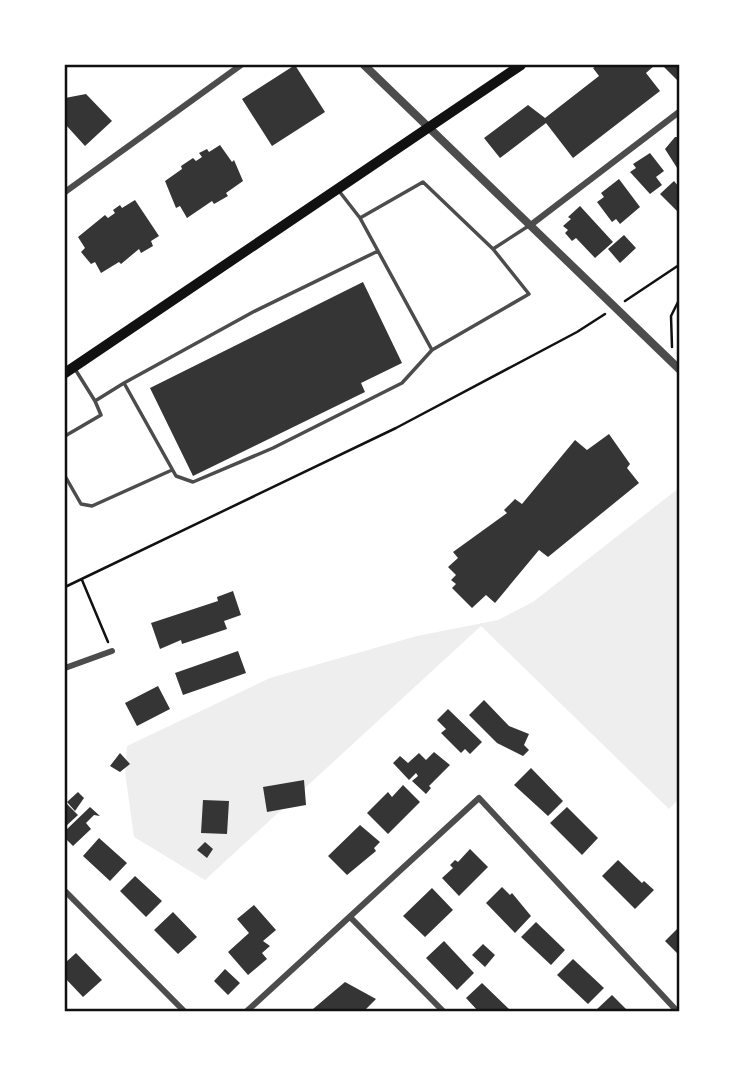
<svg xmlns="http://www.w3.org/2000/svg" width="744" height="1076" viewBox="0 0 744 1076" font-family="Roboto,sans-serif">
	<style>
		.green { fill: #eee }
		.building { fill: #353535 }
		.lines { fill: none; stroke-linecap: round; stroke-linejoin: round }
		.path { stroke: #111; stroke-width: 2.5 }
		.service { stroke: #4c4c4c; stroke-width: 3.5 }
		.minor { stroke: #4c4c4c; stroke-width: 6 }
		.tertiary { stroke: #4c4c4c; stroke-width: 8 }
		.primary { stroke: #111; stroke-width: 10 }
		.neatline { fill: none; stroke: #111; stroke-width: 2.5 }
	</style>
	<rect width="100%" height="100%" fill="#fff"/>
	<path class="green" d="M679,488V799L669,809L481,626L205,880L134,837L125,772L127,746L270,678L417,636L498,620L533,602Z"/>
	<path class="building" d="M295,65L325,112L272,146L242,99Z
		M598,65H655L646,73L660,91L573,158L546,123L500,158L484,138L528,105L545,118L599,76L593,68Z
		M662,65H679V82Z
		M86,94L112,121L85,146L65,124V98Z
		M675,137H679V171L665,149Z
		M220,145L232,162L234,160L243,181L226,193L228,196L214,204L212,201L187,218L180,206L176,208L165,181L182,169L181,166L193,158L196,161L202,157L199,153L207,149L209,152Z
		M650,153L664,171L656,177L662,185L650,194L630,172L636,168L633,164Z
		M619,179L640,207L620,224L616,219L612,222L597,202L604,197L601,193Z
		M674,181L679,187L677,211L660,194Z
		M135,200L159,236L151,241L153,246L141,253L139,249L121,264L119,262L101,273L95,262L91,264L81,252L85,248L78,237L105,215L108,218L115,213L113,210L120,205L122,208Z
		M580,206L613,242L595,258L576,238L572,241L565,233L568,230L563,226L571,219L568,217Z
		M624,235L636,248L620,263L608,249Z
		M363,282L402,363L361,383L365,392L193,476L150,388Z
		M609,434L630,464L627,468L639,483L548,557L539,550L495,603L486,595L472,608L452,588L456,584L451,580L456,575L448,567L458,558L453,552L507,513L504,510L515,499L522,504L575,440L587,450Z
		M233,591L241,615L224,621L227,629L182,644L181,640L160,649L151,623L218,601L217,597Z
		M238,651L246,673L183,695L175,673Z
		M158,686L170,709L137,726L125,703Z
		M484,700L509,726L529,734L524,745L529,750L523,756L497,743L469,715Z
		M448,709L482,742L470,754L465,749L461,753L441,733L446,729L437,720Z
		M434,752L450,765L429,786L431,788L426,794L412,781L418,776L416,773L409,780L393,763L400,756L408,763L419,753L426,760Z
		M120,753L130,764L120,772L110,766Z
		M531,768L563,801L548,816L514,785Z
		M304,780L306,805L267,812L263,787Z
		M403,785L420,802L388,834L367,813L388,792L392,797Z
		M78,792L84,798L75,811L67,802Z
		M203,800L229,801L227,834L201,833Z
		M66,803L78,815L65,827V804Z
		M90,807L100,816L94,815L86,823L91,829L73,846L65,838V831Z
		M567,807L598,838L582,855L550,823Z
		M360,825L380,842L374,848L376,851L347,875L328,856Z
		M99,838L127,863L110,881L83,856Z
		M205,842L213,849L207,858L197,850Z
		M470,849L488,867L459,896L442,878L453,868L450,865L455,860L458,862Z
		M618,860L642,883L644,881L654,890L635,909L602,876Z
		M135,876L162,901L146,917L120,891Z
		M502,887L510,895L512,893L531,916L515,933L486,903Z
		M432,888L453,910L425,937L403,916Z
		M254,905L276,930L263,941L270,946L262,953L267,959L248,975L228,952L249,933L237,919Z
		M173,912L197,937L178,954L154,930Z
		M536,922L565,950L551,965L521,937Z
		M679,927V955L665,941Z
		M444,941L474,973L457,990L426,958Z
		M483,944L495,955L485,967L472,955Z
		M76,953L102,980L83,997L65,978V963Z
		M573,959L604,988L588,1004L557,975Z
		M225,969L240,983L228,995L214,981Z
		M345,982L376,999L364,1011H315L313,1009Z
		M482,983L511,1011H478L466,998Z
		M612,995L628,1011H595Z"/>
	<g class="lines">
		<path class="path" d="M625,301L679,265
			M672,347L671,316L679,300
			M82,580L108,642
			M65,587L396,428L577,332L605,314"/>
		<path class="service" d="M339,191L360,218L423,182L493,249L530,225
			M360,218L432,350L529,294L493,249
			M378,251L253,312L124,383L176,476L193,482L273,448L402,383L432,350
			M75,369L95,401L124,383
			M65,436L101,415L95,401
			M65,476L81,504L92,506L172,470"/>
		<path class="minor" d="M65,192L241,65
			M532,224L679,112
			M65,668L112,651
			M65,891L184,1011
			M350,917L443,1011
			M247,1011L479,798L677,1011"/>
		<path class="tertiary" d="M364,65L679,369"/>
		<path class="primary" d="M65,373L521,65"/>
	</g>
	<rect width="744" height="1076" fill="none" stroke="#ffffff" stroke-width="133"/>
	<rect x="66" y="66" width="612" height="944" class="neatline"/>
</svg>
